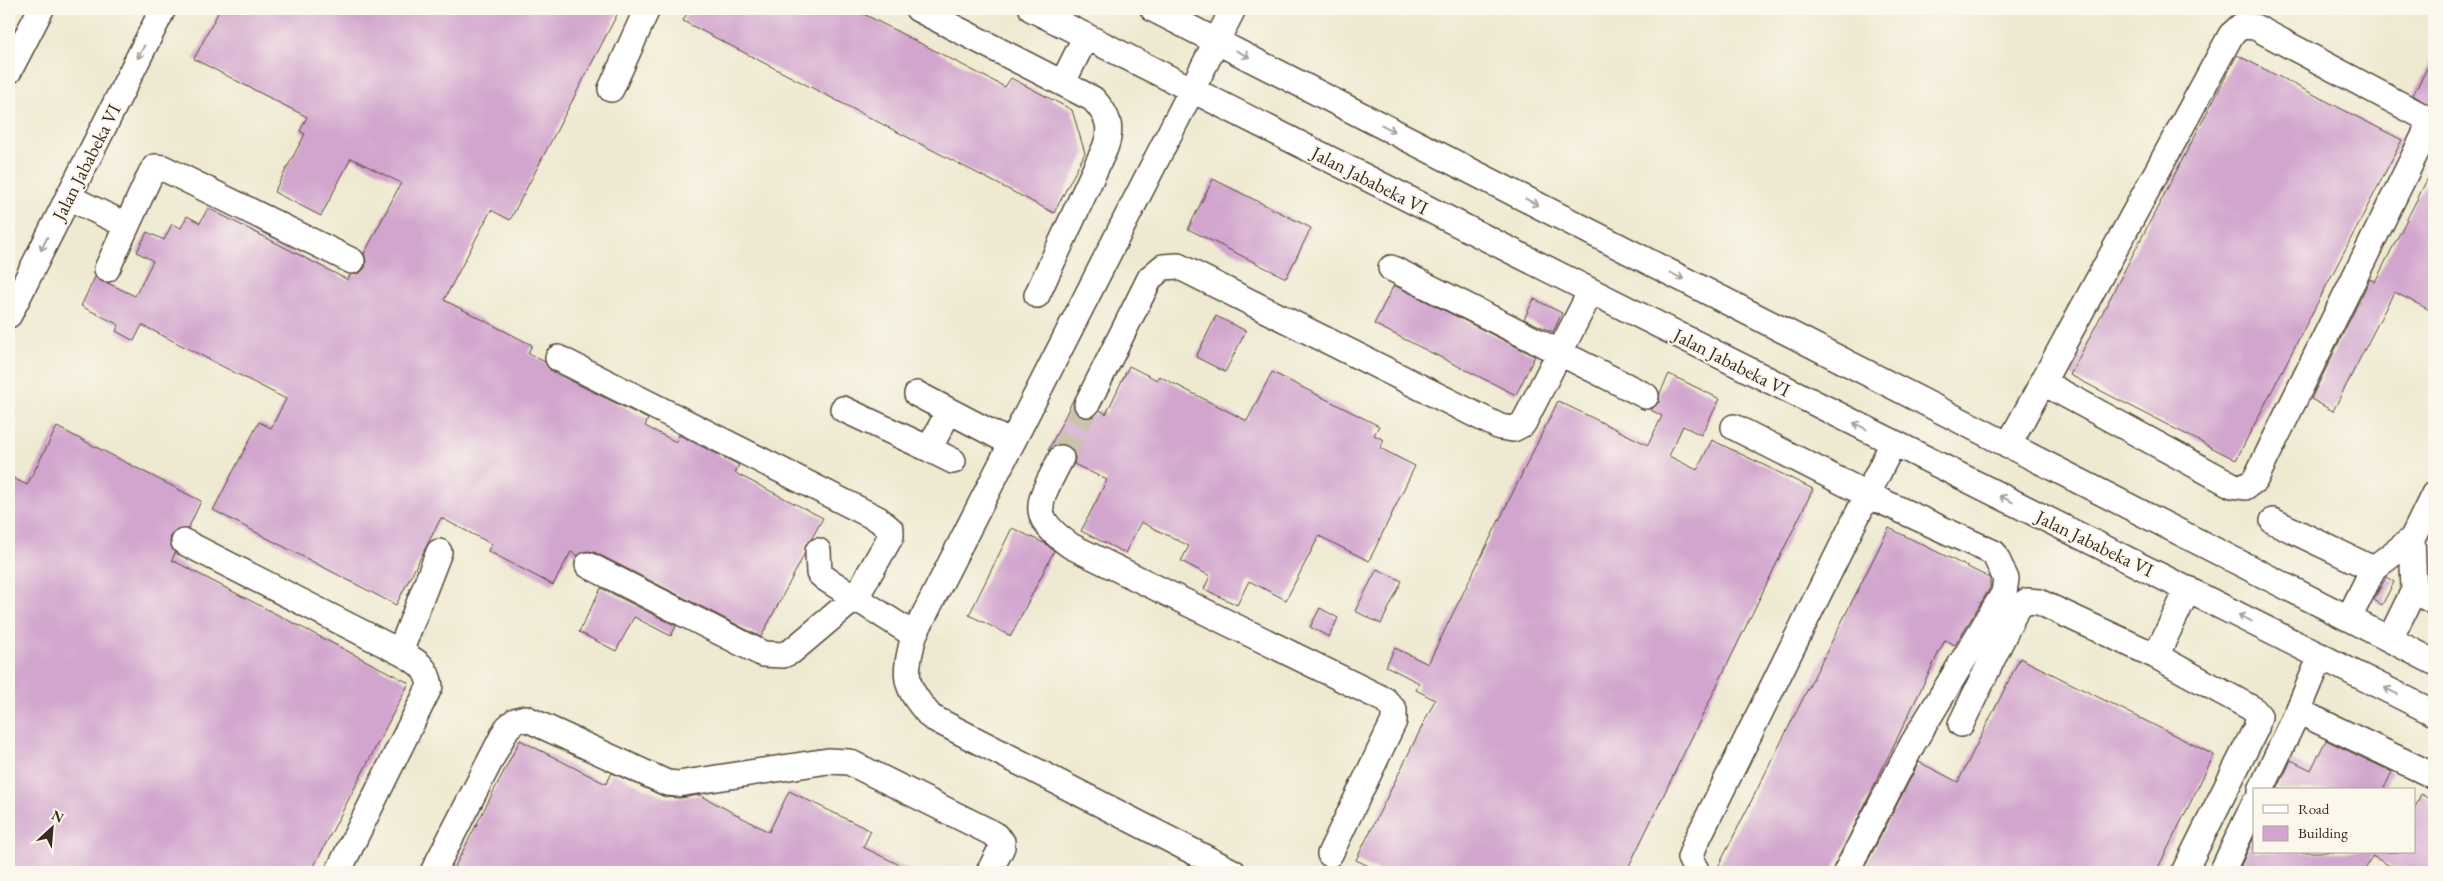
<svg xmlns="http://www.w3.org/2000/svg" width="2443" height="881" viewBox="0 0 2443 881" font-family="'EB Garamond',serif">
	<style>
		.building { fill: #d1a5cd }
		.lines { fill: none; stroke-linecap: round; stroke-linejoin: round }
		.minor-tunnel { stroke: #cac3ac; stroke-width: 25; stroke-dasharray: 25 12; stroke-linecap: butt }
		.minor-casing { stroke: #564739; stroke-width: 28 }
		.minor { stroke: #fff; stroke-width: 25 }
		.oneway { stroke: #a79f9a }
		.labels { text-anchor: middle; stroke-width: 4; stroke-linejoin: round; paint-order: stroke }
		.street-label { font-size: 19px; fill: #3b2a1e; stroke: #fbf7ec }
	</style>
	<rect width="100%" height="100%" fill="#fbf7ec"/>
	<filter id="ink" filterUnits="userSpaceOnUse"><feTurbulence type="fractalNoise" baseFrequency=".02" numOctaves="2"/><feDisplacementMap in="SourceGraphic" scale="10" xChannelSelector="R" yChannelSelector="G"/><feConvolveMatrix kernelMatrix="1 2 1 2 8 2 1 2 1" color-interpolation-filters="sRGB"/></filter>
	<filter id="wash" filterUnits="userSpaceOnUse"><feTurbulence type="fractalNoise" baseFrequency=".0096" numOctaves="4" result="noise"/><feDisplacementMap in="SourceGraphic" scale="20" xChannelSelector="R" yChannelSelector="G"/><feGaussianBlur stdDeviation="1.12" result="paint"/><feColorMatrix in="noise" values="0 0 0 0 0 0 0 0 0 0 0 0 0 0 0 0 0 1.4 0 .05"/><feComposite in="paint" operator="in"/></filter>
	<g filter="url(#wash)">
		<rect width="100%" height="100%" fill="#eee9d0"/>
		<g id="blocks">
			<path class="building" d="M220,9H620L510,220L491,210L444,300L532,345L528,353L545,362L551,371L648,419L645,426L676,442L679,435L739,465L735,473L823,518L812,538L806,544L804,555L761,637L594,552L587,551L578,556L571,552L553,585L488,551L492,544L441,518L396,605L213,510L259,422L271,428L286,399L142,325L134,341L116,331L119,325L81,306L95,277L135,296L153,261L137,252L147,232L164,240L172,224L181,228L187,216L200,223L208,208L348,280L350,275L360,273L365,268L366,261L364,254L401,183L351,158L321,216L274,192L305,134L300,131L307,117L194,59Z
				M689,9H854L1005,87L1011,78L1072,110L1085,153L1054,213L683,21Z
				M2237,55L2402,140L2236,460L2070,375Z
				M2434,55V109L2413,95Z
				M2434,166V312L2394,292L2333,411L2311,399L2370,279L2375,282Z
				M1213,179L1311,228L1286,278L1188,229Z
				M1394,285L1535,356L1516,395L1374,324Z
				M1534,299L1562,313L1553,332L1524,319Z
				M1216,316L1246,331L1225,372L1196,357Z
				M1129,366L1157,380L1159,376L1247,421L1272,372L1379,426L1374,435L1384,440L1380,448L1415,466L1369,561L1319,536L1286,600L1249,581L1237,605L1204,589L1210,576L1181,561L1189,546L1141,522L1125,553L1081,531L1107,480L1074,464L1075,458L1073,451L1067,445L1060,444L1048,451L1074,398L1075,411L1081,417L1094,416L1100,410L1106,414Z
				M1669,374L1720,399L1701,435L1683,426L1669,456L1697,470L1712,440L1813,489L1626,872H1381L1356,860L1435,700L1416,690L1419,683L1386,666L1395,648L1428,664L1558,401L1648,445L1662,416L1651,410L1659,402L1660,393Z
				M57,427L201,501L188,529L177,530L171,535L170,543L175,553L172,560L409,683L311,872H9V476L27,485Z
				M1012,528L1046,544L1054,551L1011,636L969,615Z
				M1889,528L1990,578V588L1955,645L1945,640L1832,872H1729L1718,867Z
				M1377,569L1402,581L1381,624L1355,611Z
				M2386,577L2394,582L2382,605L2374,600Z
				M601,588L676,626L671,636L634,617L616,651L579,632Z
				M1320,608L1338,618L1329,637L1310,627Z
				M2020,658L2214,755L2156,872H1862L1919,762L1958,782Z
				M520,740L606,784L612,773L665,797L680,798L700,795L769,832L789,791L871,831L863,847L914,872H452Z
				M2326,740L2392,772L2383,790H2277L2291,760L2311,770Z
				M2421,794L2434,802V872H2401L2372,856L2364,872H2238L2254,837V852H2414V810Z"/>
		</g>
	</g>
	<g filter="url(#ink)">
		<use href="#blocks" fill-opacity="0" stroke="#564739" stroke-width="1"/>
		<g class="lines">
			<path class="minor-tunnel" d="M1061,458L1087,404"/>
			<defs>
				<path id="minor" d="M918,9L1093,99C1108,115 1113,127 1105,148L1037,295
					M1032,9L1591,291L2434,713
					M1153,9L2434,662
					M9,71L41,9
					M1063,82L1086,36
					M611,89L647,9
					M68,197L126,225
					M1391,268L1646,396
					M107,269L151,173L155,167L163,168L352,261
					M9,315L163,9
					M558,358L878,519L891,530V536L856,597L792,651L783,655L763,654L588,565
					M917,394L1011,443
					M1087,404L1150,278L1163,267L1178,266L1500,427L1513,429L1523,424L1591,291
					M843,409L929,449L949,411
					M1734,427L1868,495L1994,553L2006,579L2004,593L1913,743L1846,872
					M2008,446L2231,35L2241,26L2255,27L2422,116L2427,126L2424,136L2255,480L2245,487L2232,485L2044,383
					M929,449L953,461
					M1061,458C1040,501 1025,514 1071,546L1385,700L1394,710V721L1330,854
					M2273,521L2373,569
					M184,542L400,652
					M818,551L819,573L826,579L914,635
					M2414,590L2434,602
					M2349,618L2373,569L2412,539L2434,494
					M2390,639L2414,590L2412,539
					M2156,656L2188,589
					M2298,711L2434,776
					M1961,724L2017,608L2027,601L2039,602L2156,656L2253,709L2259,716L2256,728L2184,872
					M2261,790L2298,711L2321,656
					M338,872L430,686C427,666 416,661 400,652L439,552
					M433,872L507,728L515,721L525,718L667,783L678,784L828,761L849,762L994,834L1002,842V847L989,872
					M1233,872L931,717C902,684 904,677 914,635L1233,9
					M1697,872L1690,858L1695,844L1893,443
					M2222,872L2254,804"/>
			</defs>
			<use href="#minor" class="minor-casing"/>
			<use href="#minor" class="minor"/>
		</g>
		<defs><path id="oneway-shaft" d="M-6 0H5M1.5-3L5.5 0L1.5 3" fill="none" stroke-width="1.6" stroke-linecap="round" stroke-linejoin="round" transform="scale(1.25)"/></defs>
		<g class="oneway">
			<use href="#oneway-shaft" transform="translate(141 52) rotate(117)"/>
			<use href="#oneway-shaft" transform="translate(1243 54) rotate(27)"/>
			<use href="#oneway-shaft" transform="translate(1388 128) rotate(27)"/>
			<use href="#oneway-shaft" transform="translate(1532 202) rotate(27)"/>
			<use href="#oneway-shaft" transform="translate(44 244) rotate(117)"/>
			<use href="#oneway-shaft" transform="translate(1677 276) rotate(27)"/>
			<use href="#oneway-shaft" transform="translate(1860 426) rotate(-153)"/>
			<use href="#oneway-shaft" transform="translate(2006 499) rotate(-154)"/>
			<use href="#oneway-shaft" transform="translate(2245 618) rotate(-153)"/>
			<use href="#oneway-shaft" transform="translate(2391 691) rotate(-153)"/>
		</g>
	</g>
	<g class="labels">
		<g class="street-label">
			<text transform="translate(86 162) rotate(-63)" y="7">Jalan Jababeka VI</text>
			<text transform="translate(1370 180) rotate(27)" y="7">Jalan Jababeka VI</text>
			<text transform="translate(1732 362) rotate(27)" y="7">Jalan Jababeka VI</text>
			<text transform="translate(2095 543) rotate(26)" y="7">Jalan Jababeka VI</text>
		</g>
	</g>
	<rect width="2443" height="881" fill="none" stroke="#fbf7ec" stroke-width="30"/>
	<rect x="2253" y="788" width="162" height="65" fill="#fbf7ec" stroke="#aea59a"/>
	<rect x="2263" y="805" width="25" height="8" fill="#ffffff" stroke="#aea59a"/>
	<text x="2298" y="814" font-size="15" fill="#3b2a1e">Road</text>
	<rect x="2263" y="826" width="25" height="15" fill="#d1a5cd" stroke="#aea59a"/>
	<text x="2298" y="838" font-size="15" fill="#3b2a1e">Building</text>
	<g transform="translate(52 828) rotate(26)" stroke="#fbf7ec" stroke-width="4" paint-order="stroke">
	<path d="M0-4L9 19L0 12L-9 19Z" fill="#3b2a1e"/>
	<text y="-8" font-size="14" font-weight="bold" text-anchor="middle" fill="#3b2a1e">N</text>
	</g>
</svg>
